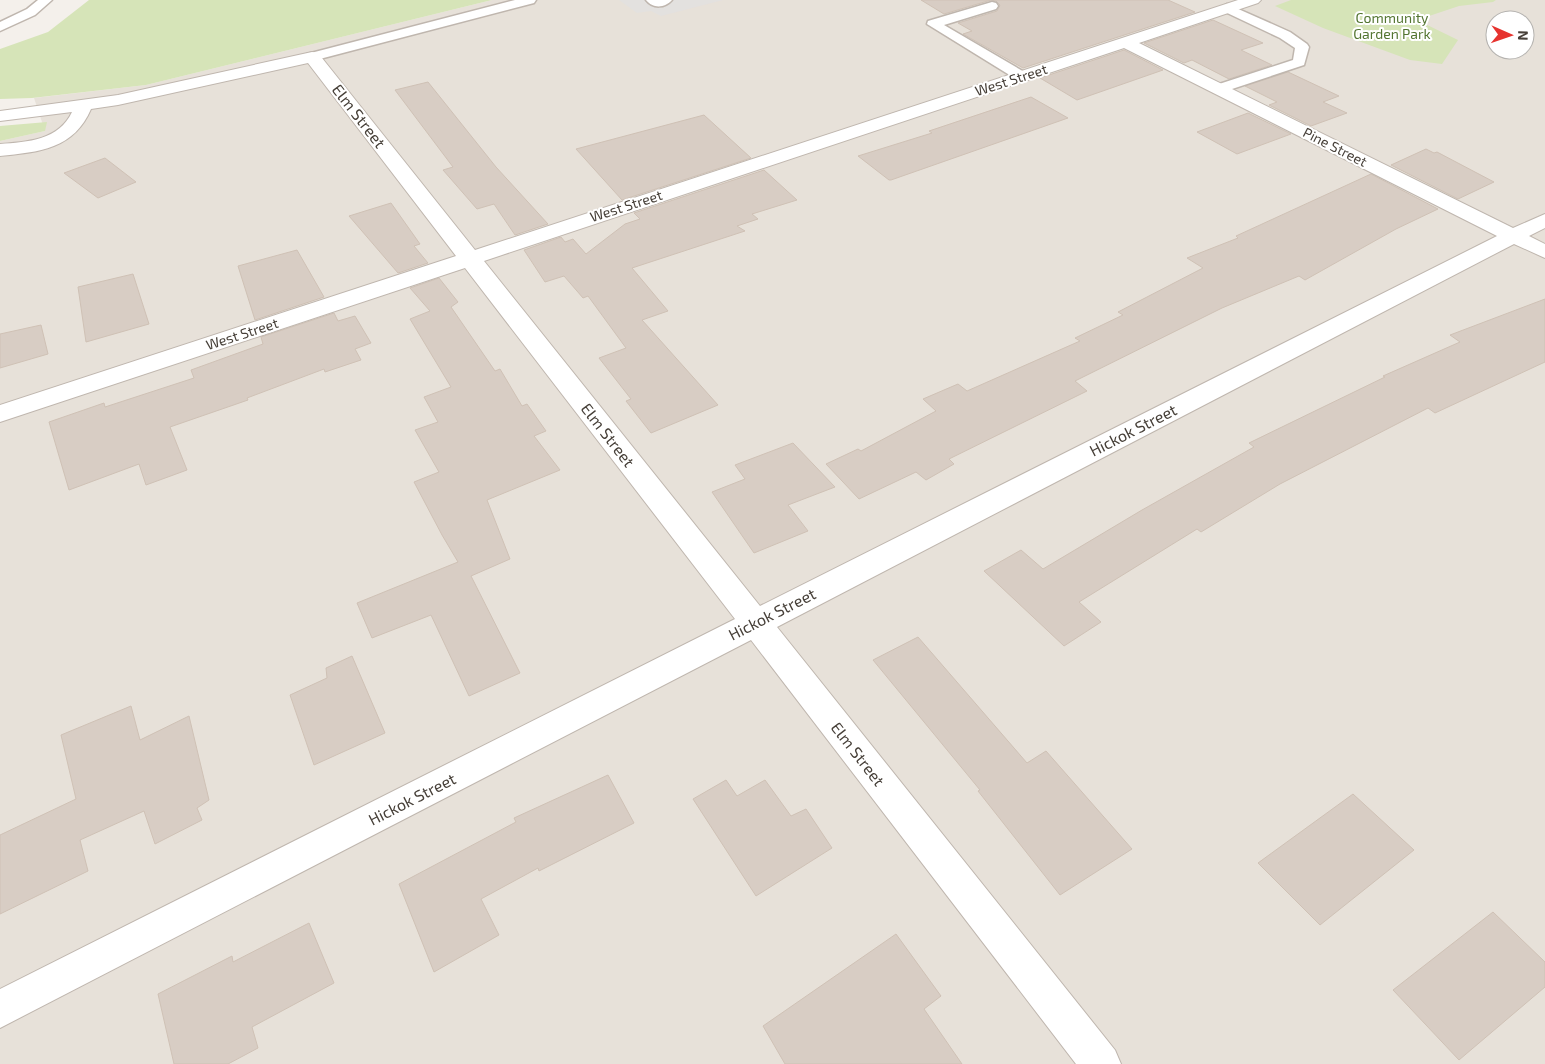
<svg xmlns="http://www.w3.org/2000/svg" width="1545" height="1064" viewBox="0 0 1545 1064" font-family="'Exo 2',sans-serif">
	<style>
		.residential { fill: #e7e1d9; fill-rule: evenodd }
		.green { fill: #d6e4b8 }
		.parking { fill: #e3e1df }
		.building { fill: #d8cdc4; stroke: #cfc1b5 }
		.lines { fill: none; stroke-linecap: round; stroke-linejoin: round }
		.lane-casing { stroke: #bfb6ae; stroke-width: 3 }
		.street-casing { stroke: #bfb6ae; stroke-width: 2 }
		.lane { fill: #fff; fill-rule: evenodd }
		.street { fill: #fff; fill-rule: evenodd }
		.labels { text-anchor: middle; stroke-width: 4; stroke-linejoin: round; paint-order: stroke }
		.far-park-label { font-size: 14px; fill: #537531; stroke: #fff }
		.far-street-label { font-size: 14px; fill: #474039; stroke: #fff }
		.street-label { font-size: 16px; fill: #474039; stroke: #fff }
	</style>
	<rect width="100%" height="100%" fill="#f4f0eb"/>
	<path class="residential" d="M492,0H1545V1064H0V141L45,131L34,98L146,85ZM1495,20H1525V50H1495Z"/>
	<path class="green" d="M89,0H492L146,85L32,98L0,99V49L48,32Z
		M1291,0H1496L1493,2L1459,6L1417,20L1458,40L1442,64L1410,60L1323,28L1275,6Z
		M47,122L45,131L0,141V126Z"/>
	<path class="parking" d="M619,0H723L661,16L651,11L637,13Z"/>
	<path class="building" d="M921,0H1168L1195,12L1023,68L963,34L972,31L958,23L997,11L1000,5L996,1L991,0L944,14Z
		M1213,20L1263,43L1241,50L1272,65L1229,79L1192,60L1184,63L1144,43Z
		M1124,50L1163,70L1077,100L1040,78Z
		M1288,72L1339,96L1323,102L1347,113L1311,126L1269,105L1277,102L1245,86Z
		M428,82L496,167L548,224L515,235L494,204L477,209L443,170L453,167L395,90Z
		M1031,97L1068,118L891,180H889L858,156L932,133L929,131Z
		M1248,113L1291,134L1237,154L1197,132Z
		M704,115L751,158L622,200L576,149Z
		M1426,149L1434,153L1437,152L1494,182L1458,199L1391,165Z
		M105,158L136,182L98,198L64,173Z
		M764,170L797,200L752,214L758,219L737,226L745,231L632,268L668,311L642,320L718,405L651,433L626,401L631,399L599,358L626,348L588,296L583,298L564,276L545,282L524,250L561,237L565,242L573,239L586,254L625,224L640,219L634,213Z
		M1371,174L1438,209L1396,229L1305,280L1299,276L1222,308L1075,381L1087,391L949,459L954,464L926,480L916,472L859,499L826,464L858,449L861,451L936,411L923,399L958,384L967,391L1080,341L1075,338L1123,315L1118,312L1203,268L1187,258L1238,238L1236,236Z
		M391,203L420,244L414,246L428,263L398,273L349,216Z
		M297,250L324,297L255,320L238,266Z
		M133,274L149,324L86,342L78,287Z
		M439,278L458,302L451,307L495,371L500,369L522,406L527,404L546,431L534,436L560,470L487,500L510,559L471,576L520,673L469,696L431,615L372,638L357,603L458,562L442,535L414,482L439,472L415,430L438,422L424,397L451,387L410,319L430,311L410,288Z
		M1545,299V362L1435,413L1428,408L1280,484L1201,532L1197,529L1079,602L1101,622L1064,646L984,571L1021,550L1043,569L1142,510L1254,447L1249,443L1385,377L1383,376L1460,342L1450,335Z
		M334,313L338,321L355,316L371,343L355,349L361,360L325,372L324,369L247,398L248,400L170,427L187,470L146,485L139,464L69,490L49,422L104,403L105,407L194,378L191,370L263,344L261,337Z
		M41,325L48,354L0,368V334Z
		M793,443L835,487L788,505L808,531L754,553L712,492L745,479L735,465Z
		M918,637L1027,763L1046,751L1132,849L1060,895L978,791L980,790L873,660Z
		M352,656L385,733L314,765L290,695L327,678L326,668Z
		M131,706L140,740L189,716L209,800L197,808L202,820L155,844L144,811L80,840L88,871L0,914V835L76,799L61,735Z
		M608,775L634,823L539,871L538,868L481,899L499,935L434,972L399,884L516,822L514,818Z
		M726,780L737,796L765,780L791,816L806,809L832,848L756,896L693,799Z
		M1353,794L1414,850L1320,925L1258,863Z
		M1493,912L1545,962V987L1459,1060L1393,990Z
		M309,923L334,983L252,1027L258,1048L228,1064H174L158,994L232,956L233,962Z
		M896,934L941,996L924,1009L962,1064H785L763,1026Z"/>
	<g class="lines">
		<defs>
			<path id="lane" d="M38,0H52L35,15L0,31V22L27,9Z
				M515,0H536L534,3L312,61L305,57L307,54Z
				M646,0H672C665,8 653,9 646,0Z
				M992,2L996,3L998,6L996,9L944,25L1026,73L1028,76L1026,79H1016L927,24L928,21Z
				M1227,4L1290,32L1307,44L1309,47L1304,65L1223,92H1213L1211,89L1213,86L1293,60L1295,48L1280,38L1223,11L1221,8Z"/>
			<path id="street" d="M1238,0H1261L1258,3L1139,43L1513,228L1545,214V228L1529,236L1545,244V258L1514,244L777,627L1115,1050L1121,1064H1076L751,640L0,1028V989L735,619L465,268L0,422V405L456,256L308,63L118,105L91,109C74,149 39,152 0,156V144C28,142 59,140 72,112L0,121V111L118,95L312,52L318,53L475,250ZM1124,48L1497,236L760,606L484,261Z"/>
		</defs>
		<use href="#lane" class="lane-casing"/>
		<use href="#street" class="street-casing"/>
		<use href="#lane" class="lane"/>
		<use href="#street" class="street"/>
	</g>
	<g class="labels">
		<g class="far-park-label">
			<text x="1392" y="23">Community<tspan x="1392" dy="16">Garden Park</tspan></text>
		</g>
		<g class="far-street-label">
			<text transform="translate(1011 80) rotate(-18)" y="5">West Street</text>
			<text transform="translate(1335 147) rotate(27)" y="5">Pine Street</text>
			<text transform="translate(626 206) rotate(-18)" y="5">West Street</text>
			<text transform="translate(242 334) rotate(-18)" y="5">West Street</text>
		</g>
		<g class="street-label">
			<text transform="translate(359 116) rotate(52)" y="6">Elm Street</text>
			<text transform="translate(1133 430) rotate(-27)" y="6">Hickok Street</text>
			<text transform="translate(608 435) rotate(52)" y="6">Elm Street</text>
			<text transform="translate(772 614) rotate(-27)" y="6">Hickok Street</text>
			<text transform="translate(858 754) rotate(52)" y="6">Elm Street</text>
			<text transform="translate(412 799) rotate(-27)" y="6">Hickok Street</text>
		</g>
	</g>
	<g transform="translate(1510 35) rotate(92)"><circle r="24" fill="#ffffff" stroke="#b5b3b0"/>
	<path d="M0-4L9 19L0 12L-9 19Z" fill="#e6332f"/>
	<text y="-8" font-size="14" font-weight="bold" text-anchor="middle" fill="#474039">N</text>
	</g>
</svg>
